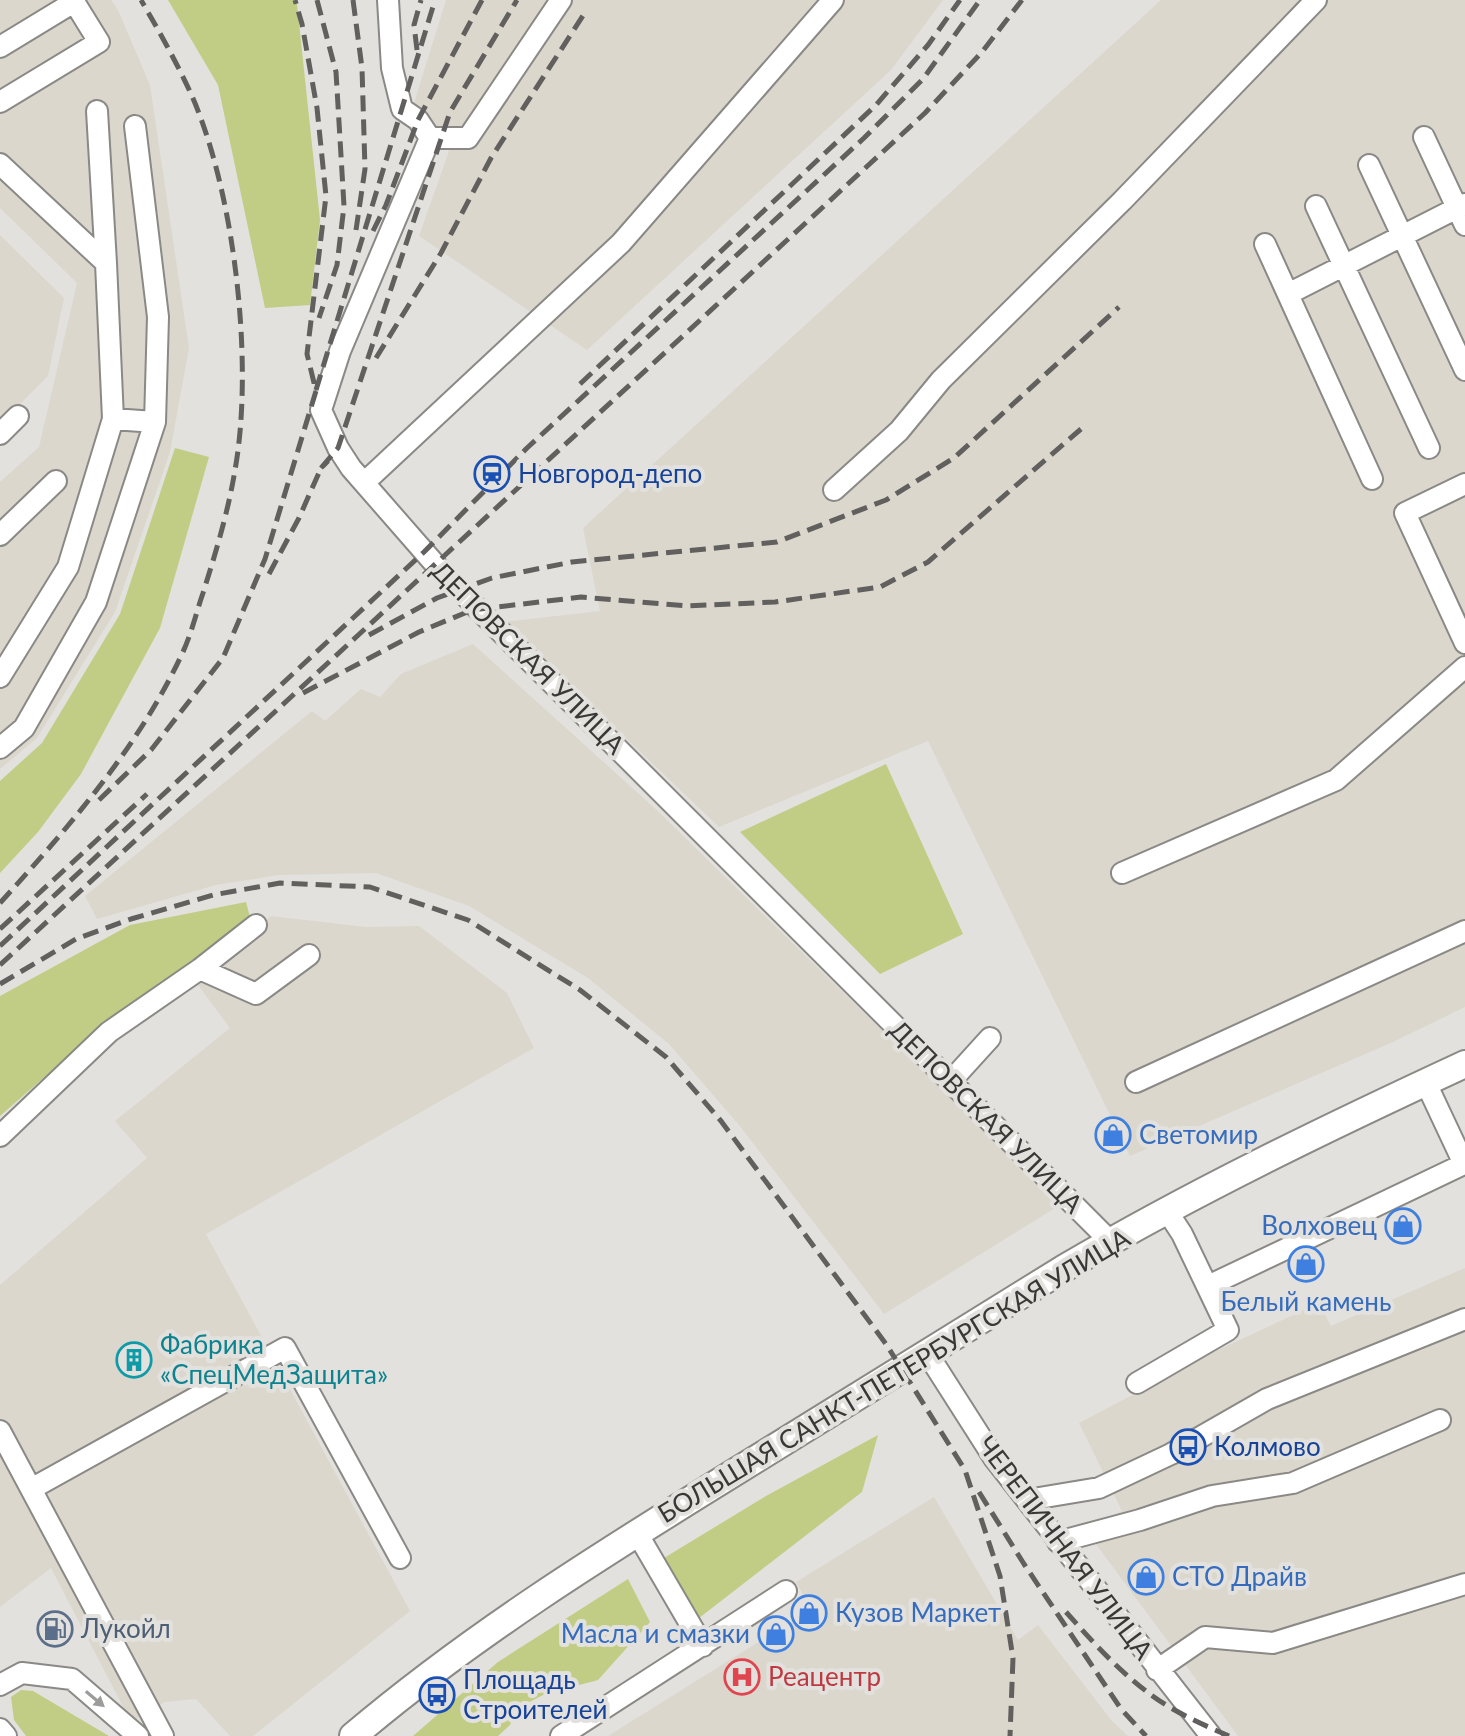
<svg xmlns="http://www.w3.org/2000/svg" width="1465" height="1736" viewBox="0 0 1465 1736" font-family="Lato,sans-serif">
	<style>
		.built { fill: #dbd7cc }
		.green { fill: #c1cd84 }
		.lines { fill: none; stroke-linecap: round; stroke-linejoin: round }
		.minor-casing { stroke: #8a8986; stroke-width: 24 }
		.major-casing { stroke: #8a8986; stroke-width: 30 }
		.minor { stroke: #fff; stroke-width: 20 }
		.major { stroke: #fff; stroke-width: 26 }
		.rail { stroke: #61605e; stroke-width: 5; stroke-dasharray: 16 8; stroke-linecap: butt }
		.oneway { fill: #9c9c9b }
		.labels { text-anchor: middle; stroke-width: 8; stroke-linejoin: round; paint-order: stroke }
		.transit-label { font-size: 26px; fill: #164399; stroke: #e2e1dd; text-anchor: start }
		.street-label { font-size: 26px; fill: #393837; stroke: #e2e1dd }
		.shop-label { font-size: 26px; fill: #366cbe; stroke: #e2e1dd; text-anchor: start }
		.culture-label { font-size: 26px; fill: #0d838f; stroke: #e2e1dd; text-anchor: start }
		.service-label { font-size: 26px; fill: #4e5e75; stroke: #e2e1dd; text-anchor: start }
		.health-label { font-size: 26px; fill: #be3a42; stroke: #e2e1dd; text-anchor: start }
	</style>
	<rect width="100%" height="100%" fill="#e2e1dd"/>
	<path class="built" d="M0,0H111L118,10L150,85L189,348L170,452L115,612L37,738L0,769V482L39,447L77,283L0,208Z
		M446,0H943L891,70L587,350L419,236L449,151L414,103Z
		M1161,0H1465V1007L1393,1042L1130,1156L928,741L719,827L504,622L600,611L583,528Z
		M0,235L64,298L48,376L0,424Z
		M473,644L660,813L1060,1205L884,1314L739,1125L669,1044L588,978L469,906L376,873L279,875L216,885L97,919L85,896L312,711L325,721L361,689L380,697L401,674Z
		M271,916L366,927L419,926L507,993L534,1048L206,1234L410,1611L253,1736H230L196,1699L165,1702L131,1722L51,1568L0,1607V1285L147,1158L115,1121L230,1028L195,981Z
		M1465,1268V1736H1238L1084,1528L1122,1511L1079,1423L1216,1351L1319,1303L1331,1326Z
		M934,1497L1018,1640L1038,1625L1112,1721L1128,1736H608L811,1609L796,1582Z"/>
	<path class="green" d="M168,0H295L297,4L320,220L310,305L265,308L218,85Z
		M175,448L209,457L160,628L81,774L38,832L0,873V781L42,743L120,614Z
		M886,764L963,934L880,974L740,832Z
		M246,902L251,921L97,1031L0,1116V996L130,925Z
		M878,1435L862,1492L699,1618L664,1558L766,1496Z
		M628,1579L650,1622L598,1680L545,1694L516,1709L510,1725L498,1736H413L498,1662Z
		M21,1690L33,1691L109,1736H26L14,1720L11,1697Z"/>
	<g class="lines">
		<defs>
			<path id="minor" d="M388,0L392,68L402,109L418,120L430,138
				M0,47L74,2
				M0,102L99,42L73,0
				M97,111L106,263
				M1424,137L1465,225
				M430,138L340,351L321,410L338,448L351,468L434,563L478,609L1110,1241
				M430,138H468L561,0
				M0,164L106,263L113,419L68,567L0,677
				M1369,165L1465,370
				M1316,206L1429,448
				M1265,244L1372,479
				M1288,294L1465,204
				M113,419L155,422
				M0,434L18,416
				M365,482L621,243L833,0
				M1465,484L1405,513L1465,643
				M834,490L899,431L941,380L1122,201L1316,0
				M0,535L56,481
				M0,748L24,728L96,602L155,422L158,317L135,126
				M1122,873L1336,780L1465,667
				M200,969L256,925
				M950,1082L990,1038
				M1136,1082L1465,931
				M0,1136L109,1032L200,969L256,994L309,955
				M1208,1286L1464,1164L1426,1083
				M927,1353L994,1458L1211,1736
				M1137,1383L1228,1330L1182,1234L1167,1211
				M0,1431L163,1736
				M31,1489L285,1348L400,1558
				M1027,1500L1099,1488L1171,1454L1267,1399L1465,1319
				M637,1533L703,1646
				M1058,1542L1140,1520L1212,1496L1293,1483L1440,1420
				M1157,1670L1205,1637L1273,1643L1465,1584
				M0,1685L22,1673L72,1679L138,1736
				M0,1729L6,1736
				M561,1736L786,1591"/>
			<path id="major" d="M353,1736C471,1636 601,1555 732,1474C842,1406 952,1337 1063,1269C1192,1193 1329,1127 1465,1064"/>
		</defs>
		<use href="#minor" class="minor-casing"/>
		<use href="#major" class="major-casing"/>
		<use href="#minor" class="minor"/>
		<use href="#major" class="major"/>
		<path class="rail" d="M317,0L336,72L344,206L337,265L319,318
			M353,0L362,68L365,169L356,230
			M417,50L414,25L421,0
			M373,231L386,205L418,120L482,0
			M376,358L441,253L491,158L586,11
			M580,384L876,105L928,45L960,0
			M316,390L435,0
			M321,468L338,448L450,112L517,0
			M269,574L299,518L321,468L328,461
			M369,635L437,598L492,578L572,562L777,542L886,500L954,458L1119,307
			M303,693L419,632L472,610L581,597L687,606L775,602L880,587L928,562L1081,429
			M99,800L151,750L223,658L265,559L316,391L307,354L326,196L317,108L302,24L295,0
			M0,903C68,828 138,748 181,656C191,636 196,613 203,593C216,552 228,512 235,470C254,364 235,195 192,96C177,63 159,31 141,0
			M0,929L147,794
			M0,946L424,552L527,448L864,138L923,79L980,0
			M0,965L925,113L982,52L1022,0
			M0,984L76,939L131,919L213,895L280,883L370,887L468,920L580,990L666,1057L721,1121L886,1344L965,1470L1000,1576L1013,1658L1010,1736
			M979,1492L1024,1564L1121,1709L1146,1736
			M1066,1612C1091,1640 1116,1668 1146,1691C1170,1710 1201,1724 1229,1736"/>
	</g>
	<defs><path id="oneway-solid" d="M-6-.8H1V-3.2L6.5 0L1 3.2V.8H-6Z" transform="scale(2)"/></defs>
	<use class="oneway" href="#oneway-solid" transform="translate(95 1699) rotate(40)"/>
	<defs>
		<symbol id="station-ring" viewBox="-11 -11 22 22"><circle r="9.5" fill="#e2e1dd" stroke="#1a4fb4" stroke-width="1.5"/><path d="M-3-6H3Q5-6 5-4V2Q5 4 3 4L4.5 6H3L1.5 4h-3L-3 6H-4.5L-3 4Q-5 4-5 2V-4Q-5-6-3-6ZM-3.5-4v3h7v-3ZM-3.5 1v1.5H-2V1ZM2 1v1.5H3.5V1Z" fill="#1a4fb4"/></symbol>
		<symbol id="shop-ring" viewBox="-11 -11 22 22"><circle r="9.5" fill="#e2e1dd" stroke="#3f7fe0" stroke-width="1.5"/><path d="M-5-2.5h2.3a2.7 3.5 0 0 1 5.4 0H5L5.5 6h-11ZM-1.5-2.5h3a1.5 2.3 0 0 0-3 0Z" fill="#3f7fe0"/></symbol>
		<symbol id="building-ring" viewBox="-11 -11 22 22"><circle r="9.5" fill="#e2e1dd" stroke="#0f9aa8" stroke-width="1.5"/><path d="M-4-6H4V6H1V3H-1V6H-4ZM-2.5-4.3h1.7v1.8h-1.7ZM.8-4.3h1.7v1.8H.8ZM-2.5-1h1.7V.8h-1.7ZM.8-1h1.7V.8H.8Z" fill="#0f9aa8"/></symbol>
		<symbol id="bus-ring" viewBox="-11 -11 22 22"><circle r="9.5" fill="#e2e1dd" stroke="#1a4fb4" stroke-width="1.5"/><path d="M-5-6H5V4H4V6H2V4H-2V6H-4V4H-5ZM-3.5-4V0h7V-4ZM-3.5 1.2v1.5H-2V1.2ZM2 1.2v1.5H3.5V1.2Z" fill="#1a4fb4"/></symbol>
		<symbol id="fuel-ring" viewBox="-11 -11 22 22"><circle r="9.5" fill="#e2e1dd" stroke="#5c6f8a" stroke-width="1.5"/><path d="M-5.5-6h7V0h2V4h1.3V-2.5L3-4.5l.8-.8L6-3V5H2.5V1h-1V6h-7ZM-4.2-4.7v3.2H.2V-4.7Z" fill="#5c6f8a"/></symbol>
		<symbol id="hospital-ring" viewBox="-11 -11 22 22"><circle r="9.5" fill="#e2e1dd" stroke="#e0444e" stroke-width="1.5"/><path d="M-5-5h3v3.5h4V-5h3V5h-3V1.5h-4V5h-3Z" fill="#e0444e"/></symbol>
	</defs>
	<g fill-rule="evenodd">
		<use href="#station-ring" x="472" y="454" width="40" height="40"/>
		<use href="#shop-ring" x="1093" y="1115" width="40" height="40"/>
		<use href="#shop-ring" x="1383" y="1206" width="40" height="40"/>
		<use href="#shop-ring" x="1286" y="1244" width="40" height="40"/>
		<use href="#building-ring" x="114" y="1340" width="40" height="40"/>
		<use href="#bus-ring" x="1168" y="1427" width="40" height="40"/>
		<use href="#shop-ring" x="1126" y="1557" width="40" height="40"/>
		<use href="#shop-ring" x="789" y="1593" width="40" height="40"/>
		<use href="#fuel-ring" x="35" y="1609" width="40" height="40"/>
		<use href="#shop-ring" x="756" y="1614" width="40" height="40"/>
		<use href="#hospital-ring" x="722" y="1657" width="40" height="40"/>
		<use href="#bus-ring" x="417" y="1675" width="40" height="40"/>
	</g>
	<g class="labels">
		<g class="transit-label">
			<text x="518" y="483">Новгород-депо</text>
			<text x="1214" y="1456">Колмово</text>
			<text x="463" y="1689">Площадь<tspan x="463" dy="30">Строителей</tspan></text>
		</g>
		<g class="street-label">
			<text transform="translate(528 658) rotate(45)" y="9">ДЕПОВСКАЯ УЛИЦА</text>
			<text transform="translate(986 1117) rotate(45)" y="9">ДЕПОВСКАЯ УЛИЦА</text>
			<text transform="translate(894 1376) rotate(-31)" y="9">БОЛЬШАЯ САНКТ-ПЕТЕРБУРГСКАЯ УЛИЦА</text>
			<text transform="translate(1065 1548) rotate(53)" y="9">ЧЕРЕПИЧНАЯ УЛИЦА</text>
		</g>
		<g class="shop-label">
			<text x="1139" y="1144">Светомир</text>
			<text x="1377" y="1235" text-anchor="end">Волховец</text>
			<text x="1306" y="1311" text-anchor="middle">Белый камень</text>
			<text x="1172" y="1586">СТО Драйв</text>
			<text x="835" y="1622">Кузов Маркет</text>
			<text x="750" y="1643" text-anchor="end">Масла и смазки</text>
		</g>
		<g class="culture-label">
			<text x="160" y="1354">Фабрика<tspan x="160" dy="30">«СпецМедЗащита»</tspan></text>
		</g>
		<g class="service-label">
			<text x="81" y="1638">Лукойл</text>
		</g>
		<g class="health-label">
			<text x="768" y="1686">Реацентр</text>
		</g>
	</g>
</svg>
